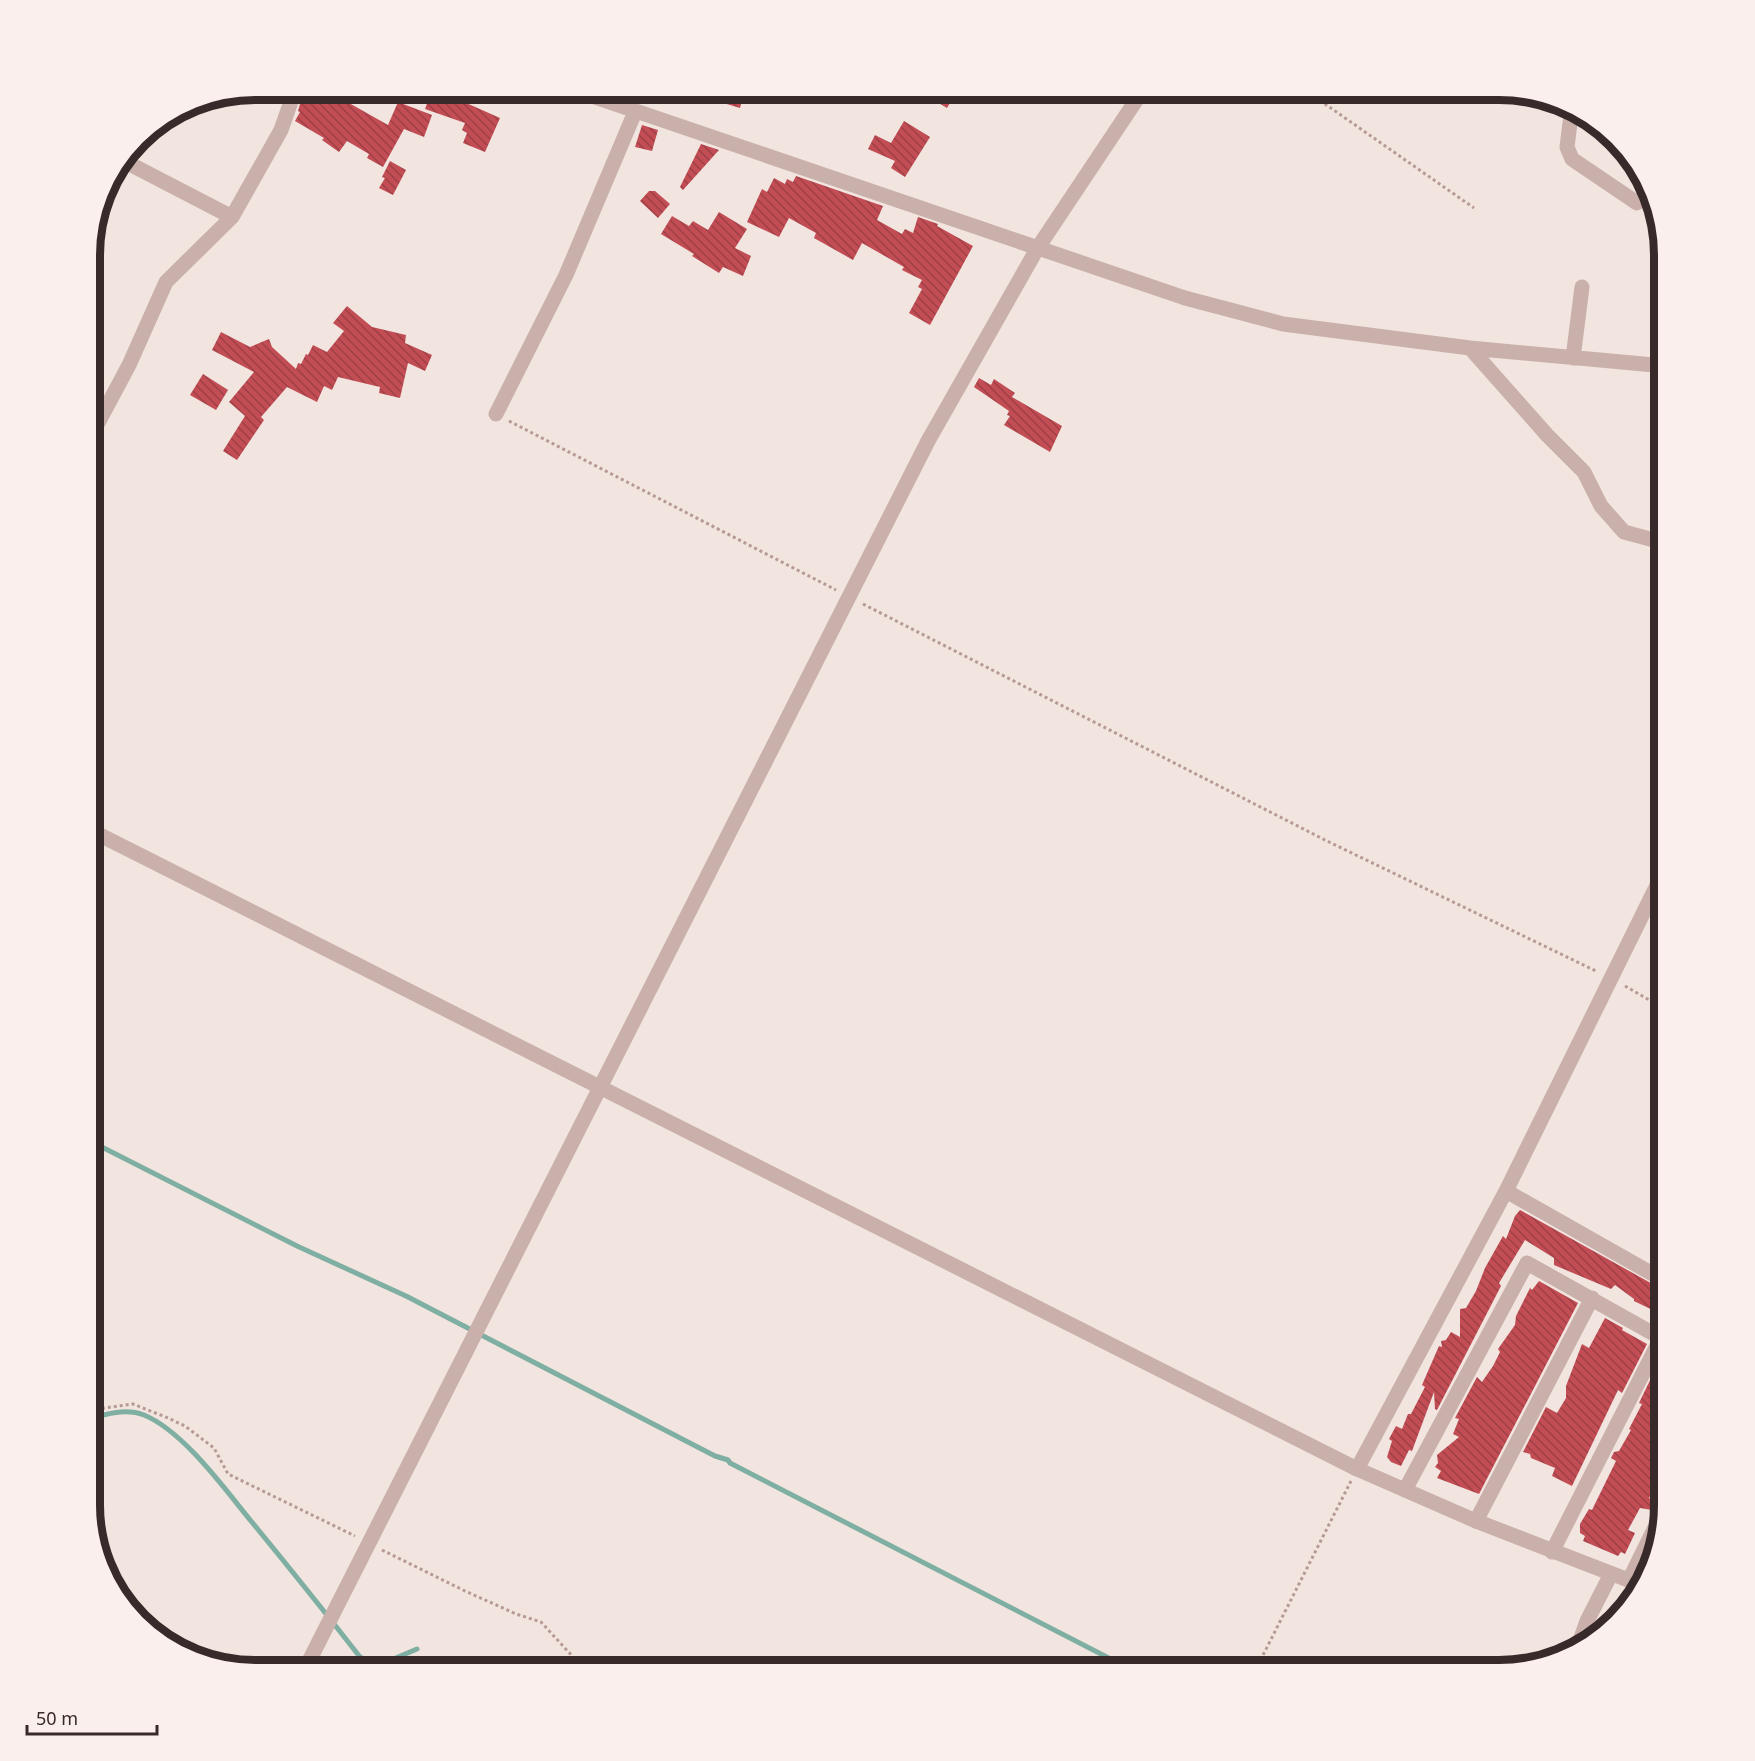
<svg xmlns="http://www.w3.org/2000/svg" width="1755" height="1761" viewBox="0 0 1755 1761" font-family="'Noto Sans',sans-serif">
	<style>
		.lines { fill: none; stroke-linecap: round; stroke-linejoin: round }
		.stream { stroke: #7fafa2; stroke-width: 5 }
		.building { fill: url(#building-back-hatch) }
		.path { stroke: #b69a95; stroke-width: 3; stroke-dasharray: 3 3; stroke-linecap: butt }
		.minor { stroke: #cab0ab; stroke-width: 15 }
		.tertiary { stroke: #cab0ab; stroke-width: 15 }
		.rim { fill: none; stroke: #382a2a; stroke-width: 8 }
	</style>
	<defs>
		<pattern id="building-back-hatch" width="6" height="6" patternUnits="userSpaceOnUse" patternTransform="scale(1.5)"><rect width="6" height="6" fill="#c24d54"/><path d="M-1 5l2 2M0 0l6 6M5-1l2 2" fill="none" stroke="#9f4046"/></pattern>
	</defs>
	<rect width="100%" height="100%" fill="#f2e4df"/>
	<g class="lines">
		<path class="stream" d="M90,1141L297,1246L406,1296L715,1456L728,1460L730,1463L1134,1671
			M90,1418C108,1414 126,1408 144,1415C183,1431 224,1488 251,1521C288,1566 324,1611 360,1657L377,1666L417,1649"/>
	</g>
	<path class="building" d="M308,90H326L388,125L398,102L432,115L424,137L404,129L383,167L367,158L369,154L347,141L339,152L322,140L324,138L295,121L300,112L298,111L300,104Z
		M432,90H447L464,102L500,118L485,152L463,143L467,133L462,130L465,123L425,109Z
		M724,90H745L740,108L720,102Z
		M917,90H958L947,108Z
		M904,121L930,137L905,177L891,168L895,161L868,149L875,135L891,143Z
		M642,125L658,130L652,151L635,147Z
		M701,144L719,150L683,190L680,187Z
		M390,161L406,170L393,195L379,188L385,178L382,177Z
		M796,176L883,206L877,220L902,234L905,229L913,233L918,217L938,224L937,226L973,246L930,325L909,313L922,289L918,287L922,280L902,270L904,267L862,243L853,260L814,238L816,233L789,218L779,237L747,222L762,189L767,192L774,178L785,184L787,179L793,182Z
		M649,191H655L670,204L658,218L640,201Z
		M719,212L747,229L735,248L751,256L743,276L723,267L719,273L692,256L694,254L661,234L672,216L689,226L693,221L708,230Z
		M347,306L372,327L406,335L405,343L432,355L425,371L408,363L400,398L379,393L380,387L338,377L332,390L324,386L317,402L287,387L261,417L264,420L237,460L223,451L245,416L229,402L254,372L212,350L221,332L250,347L269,339L272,347L296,369L298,363L301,364L306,354L308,355L313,345L327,352L344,331L333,323Z
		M203,374L228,390L216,410L190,395Z
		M979,378L991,385L994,379L1015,393L1012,397L1062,426L1050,452L1004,425L1010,416L1007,415L1009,411L974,387Z
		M1520,1210L1665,1291V1316L1634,1301V1299L1615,1285L1611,1289L1554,1265V1258L1525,1240L1499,1283L1501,1286L1437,1410L1435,1409L1434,1392L1412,1451L1409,1450L1401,1466L1391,1462L1387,1457L1392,1441L1389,1439L1396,1426L1402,1429L1408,1414H1411L1425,1387L1422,1385L1439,1346L1442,1347L1441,1341L1446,1340L1451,1332L1460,1337V1309L1466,1308L1476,1291L1485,1268L1503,1236L1506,1239L1515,1216Z
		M1539,1281L1578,1303L1479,1494L1437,1478L1441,1471L1435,1467L1438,1463L1437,1455L1459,1437L1453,1434L1459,1419L1455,1418L1477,1377L1482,1382L1493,1366L1500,1352L1498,1349L1515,1325L1516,1316L1530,1288L1532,1290Z
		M1605,1318L1623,1328L1622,1330L1647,1344L1622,1393L1618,1390L1572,1486L1552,1476L1555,1468L1531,1458L1530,1454L1523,1452L1546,1407L1557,1413L1566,1398V1386L1582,1344L1589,1348Z
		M1654,1372L1665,1379V1466L1649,1498L1656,1502L1652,1510L1640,1508L1628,1530L1635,1533L1625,1554L1621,1552L1618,1556L1583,1541L1585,1536L1580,1533V1524L1589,1509L1592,1510L1616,1461L1611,1458L1614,1452L1619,1451L1631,1430L1629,1429L1642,1404L1639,1403Z"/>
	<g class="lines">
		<path class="path" d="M1305,90L1474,208
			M509,421L836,590
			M863,604L1327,841L1598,972
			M1625,986L1665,1009
			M90,1410L133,1404L168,1418L185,1426L214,1448L228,1474L355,1536
			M382,1550L463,1590L516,1614L541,1622L575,1659L592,1671
			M1255,1671L1351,1481"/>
		<path class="minor" d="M574,90L1185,298L1283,324L1470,348L1665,366
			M1572,107L1567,147L1572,159L1637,203
			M124,161L232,217
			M1470,348L1547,435L1584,472L1601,506L1624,532L1665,543
			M1573,358L1582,287
			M496,414L566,275L635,112
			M90,438L129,365L166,282L232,217L281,130L295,90
			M1506,1191L1665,1281
			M1357,1469L1506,1191L1665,869
			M1405,1490L1527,1263L1661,1338L1552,1552
			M1476,1521L1592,1298
			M1629,1580L1665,1507
			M1577,1649L1587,1621L1611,1574"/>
		<path class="tertiary" d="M90,830L1357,1469L1476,1521L1641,1585
			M304,1671L928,441L1037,249L1143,90"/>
	</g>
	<path d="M0 0H1755V1761H0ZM255 100H1499A155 155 0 0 1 1654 255V1505A155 155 0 0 1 1499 1660H255A155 155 0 0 1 100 1505V255A155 155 0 0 1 255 100Z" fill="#faefec" fill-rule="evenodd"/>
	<path class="rim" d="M255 100H1499A155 155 0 0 1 1654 255V1505A155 155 0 0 1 1499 1660H255A155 155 0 0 1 100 1505V255A155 155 0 0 1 255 100Z"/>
	<path d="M27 1725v9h130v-9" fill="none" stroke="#382a2a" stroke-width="3"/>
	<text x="36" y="1725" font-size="18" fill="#382a2a" stroke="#faefec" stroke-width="4.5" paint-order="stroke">50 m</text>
</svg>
